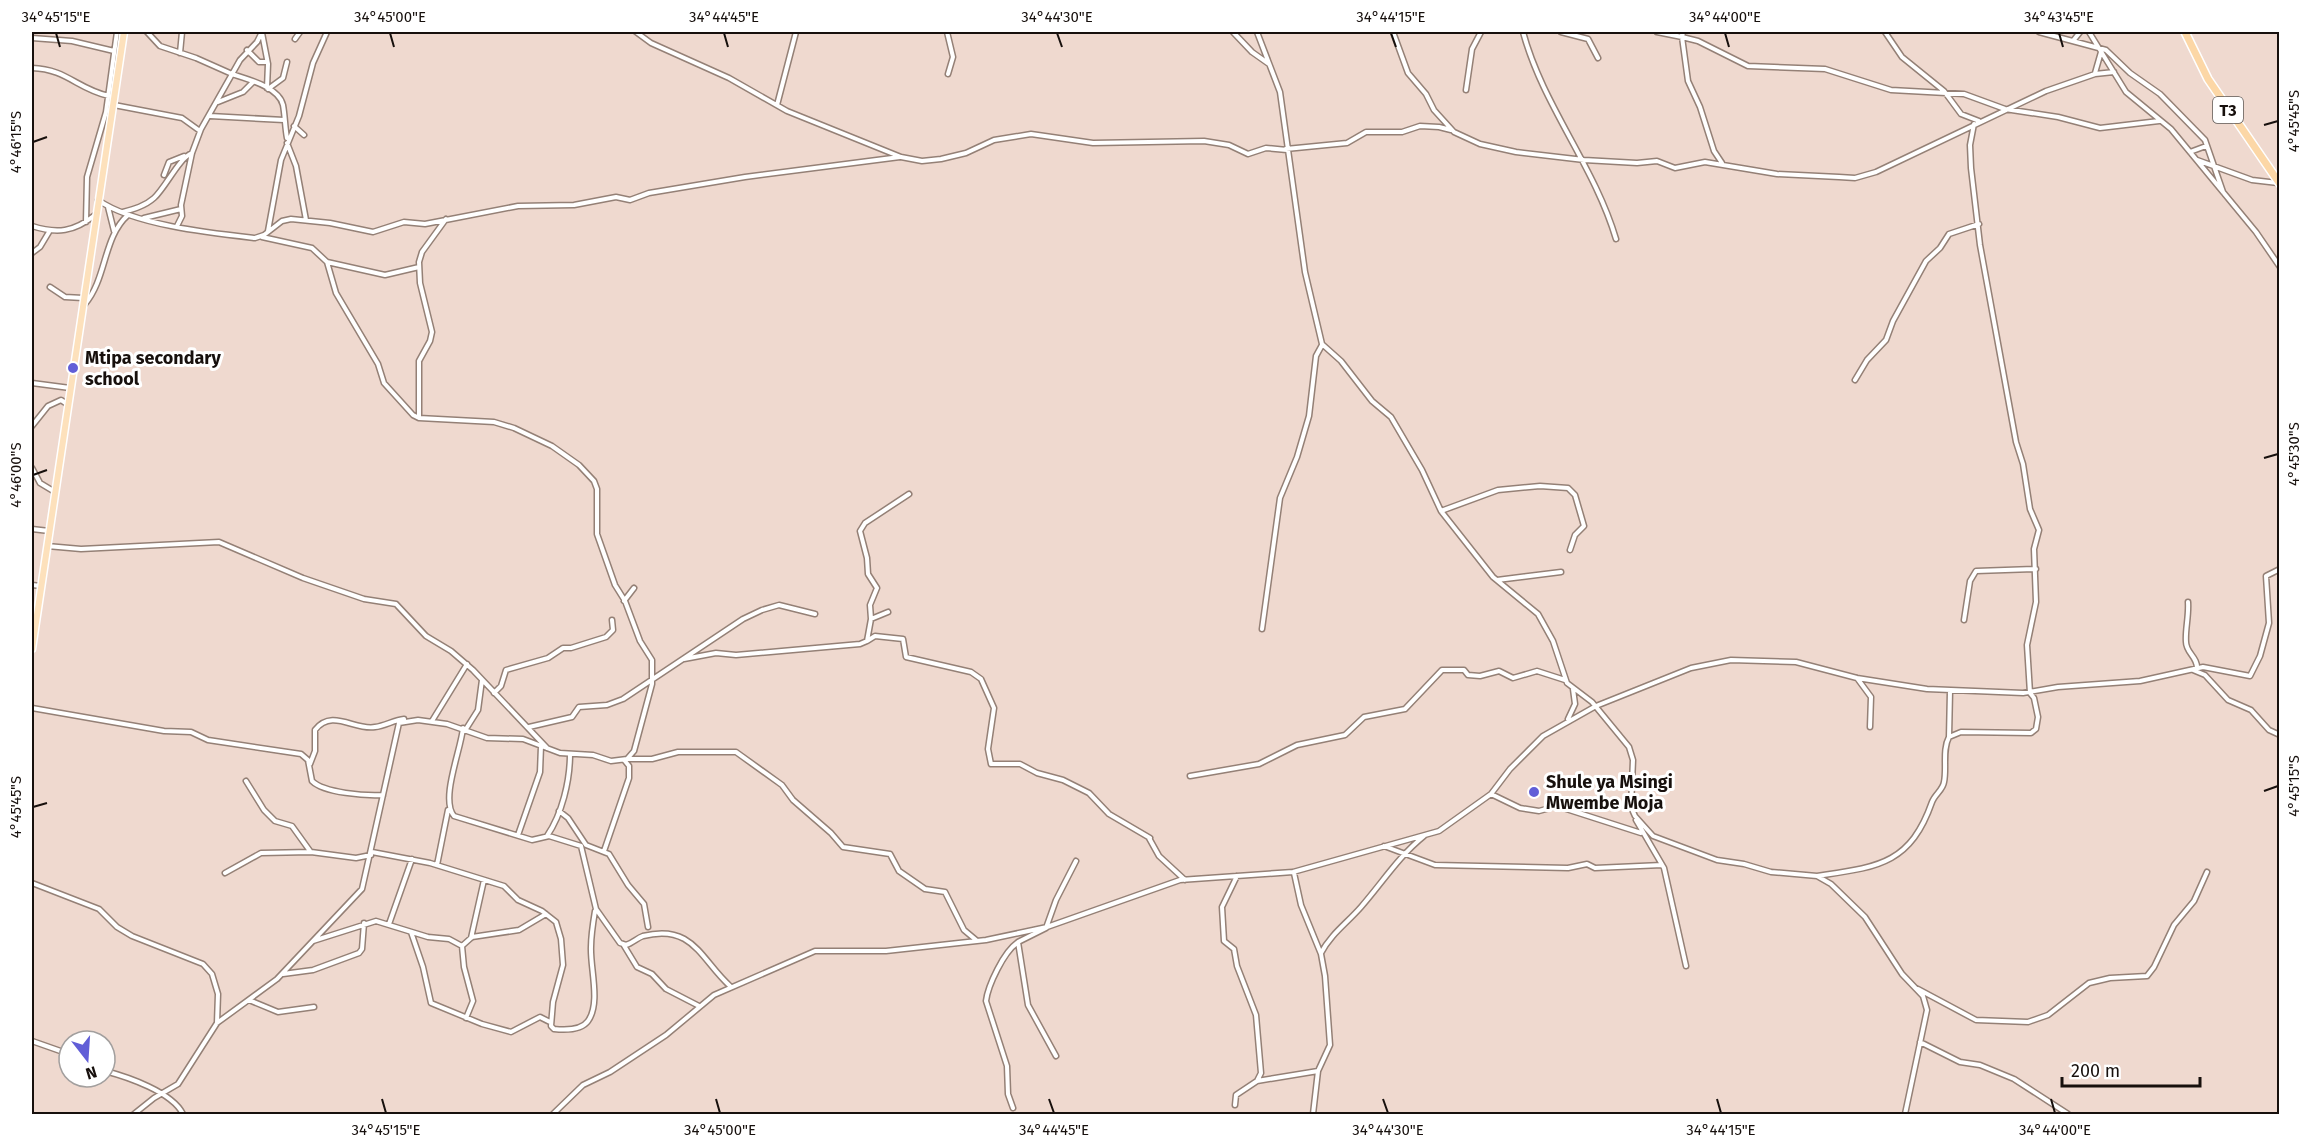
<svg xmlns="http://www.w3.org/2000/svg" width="2311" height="1146" viewBox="0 0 2311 1146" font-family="'Fira Sans',sans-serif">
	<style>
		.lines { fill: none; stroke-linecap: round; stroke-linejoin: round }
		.minor-casing { stroke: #948076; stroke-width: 7 }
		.primary-casing { stroke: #fff; stroke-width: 9 }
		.trunk-casing { stroke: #fff; stroke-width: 10 }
		.minor { stroke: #fff; stroke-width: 4 }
		.primary { stroke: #fde1bc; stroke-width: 6 }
		.trunk { stroke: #fcd7a6; stroke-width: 7 }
		.ticks { fill: none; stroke: #17100d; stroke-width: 2 }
		.poi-dot { fill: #615ed7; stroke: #fff; stroke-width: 2 }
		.labels { text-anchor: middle; stroke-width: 6; stroke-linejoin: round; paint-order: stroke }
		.shield { fill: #fff; stroke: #5d5856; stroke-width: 1.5 }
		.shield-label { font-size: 16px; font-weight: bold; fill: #17100d }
		.poi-label { font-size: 18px; font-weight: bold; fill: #17100d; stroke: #fff; text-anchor: start }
		.neatline { fill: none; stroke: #17100d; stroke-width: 2 }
		.ticks-label { font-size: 15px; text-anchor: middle; fill: #17100d }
	</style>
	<rect width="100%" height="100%" fill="#efd9cf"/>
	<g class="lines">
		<defs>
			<path id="minor" d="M147,32L160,46L196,58L232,74
				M636,32L651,43L729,78L787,111L901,157L922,161L941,159L966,153L994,140L1031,134L1093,143L1204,141L1229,145L1248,154L1266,148L1287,150
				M947,32L953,57L948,74
				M1233,32L1252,52L1269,64
				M1257,32L1280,92L1305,272L1322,344L1341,361L1372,401L1391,417L1422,470L1441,511L1493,577L1538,614L1553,641L1567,683L1592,702L1629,747L1633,760L1631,807L1635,816L1653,836L1717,860L1744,864L1771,872L1817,876L1831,884L1865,917L1902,974L1923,996L1927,1010L1905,1114
				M1393,32L1408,73L1426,94L1434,110L1454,132L1480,144L1516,152L1584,160L1637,163L1657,161L1675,168L1705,162L1777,174L1839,177L1855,178L1876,172L2046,91L2095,74L2114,72
				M1523,32C1543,106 1594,165 1616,239
				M1561,32L1588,39L1598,58
				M1657,32L1682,37L1688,81L1700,107L1714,151L1722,163
				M1683,32L1682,37L1698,41L1748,66L1825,69L1891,90L1964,94L2005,109L2058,117L2100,128L2159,121
				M1885,32L1902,57L1944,91L1961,114L1979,121
				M2039,32L2106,50L2130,73L2160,94L2205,140L2223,192
				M2089,32L2126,92L2171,129L2256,232L2280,267
				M262,33L268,64L267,88
				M32,38L72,41L114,51
				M295,39L300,32
				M2073,41L2080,32
				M247,50L259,62H267
				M180,53L182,32
				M32,68C67,69 77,89 109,96
				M2095,73L2101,52
				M232,74C247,79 279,87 283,105C285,116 285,128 287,138
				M268,89L283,78L287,62
				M1466,90L1472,49L1481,32
				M218,102L243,92L253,82
				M114,105L182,118L200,131
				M777,105L796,32
				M210,116L284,120
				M294,126L304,135
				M287,143L296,166L306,220
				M1286,149L1347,143L1366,132H1402L1420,126L1439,127L1451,130
				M2190,152L2206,146
				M2197,160L2252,180L2278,183
				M164,175L169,162L184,156
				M98,200C134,225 210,233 255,238L264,235L282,221L291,219L330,223L373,232L404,222L425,224L518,206L574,205L616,197L630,200L649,193L745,177L900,157
				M108,207L114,231
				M123,212C134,209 145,206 154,198C166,187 179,158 192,153
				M144,218L181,209
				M86,222L87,177L106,112L117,32
				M32,226C57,234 74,232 95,215
				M177,226L182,216L181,205L192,153L201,129L240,60L257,42L262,32
				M268,231L281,160L299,116L313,63L327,32
				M262,237L312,248L327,262L385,275L419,267
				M32,253L40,247L49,232
				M50,287L65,297L83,298
				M85,304C107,278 103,237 128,215
				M1855,380L1867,360L1886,340L1893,321L1926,261L1940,248L1949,234L1979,224
				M32,383L70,388
				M419,417V361L430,341L432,332L420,283L419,262L422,252L446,219
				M32,426L48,406L61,400L67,404
				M32,468L40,483L55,492
				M1441,511L1498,490L1540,486L1568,488L1575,495L1584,526L1575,535L1570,550
				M32,529L49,531
				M47,546L81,549L219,542L303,578L364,599L396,604L426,636L451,651L473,670L547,748
				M1497,580L1561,572
				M32,585L41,586
				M624,601L634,588
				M2188,602C2189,616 2185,630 2186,642C2186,653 2198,657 2197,669
				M871,619L870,605L877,588L868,574L867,558L860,531L865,523L909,494
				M1964,620L1970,581L1976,571L2036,569
				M1262,629L1280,498L1297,457L1309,416L1316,356L1322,345
				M867,641L875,636L903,639L906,657L971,672L981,679L994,708L988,749L991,764H1020L1037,773L1063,780L1089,793L1109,814L1150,838
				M684,659L716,653L736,655L860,644L867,641L871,619L888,612
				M2193,670L2205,675L2228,700L2251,710L2269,730L2280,735
				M1857,678L1871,697L1870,727
				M494,693L501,686L506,670L548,658L563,648H571L606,637L613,630L612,620
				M32,708L164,731L191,732L208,740L301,754L308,760L312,781C324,793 366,796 383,795
				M1568,719L1575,704L1573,689
				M432,721L467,664
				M529,727L572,717L579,707L607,705L623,699L743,619L762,610L779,605L815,614
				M463,728C461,750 440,799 454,816L532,840L549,836L581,846L596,909L620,943L626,945C633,943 637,938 643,936C693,923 701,960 730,986
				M466,729L478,710L482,680
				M1949,737L1950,691
				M627,759H652L678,752H736L782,785L793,800L831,833L843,847L890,854L899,871L925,889L945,892L964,930L976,940
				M310,764L315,751V730C332,708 355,731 375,727C385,726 394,720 404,719
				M1190,776L1259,764L1297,745L1345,735L1364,717L1405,709L1442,670H1464L1468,675L1480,676L1499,671L1513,678L1537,671L1565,680
				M246,781L264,810L275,821L292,826L310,851
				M1491,794L1520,808L1539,811L1557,806L1641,833
				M559,811L568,818L586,845L609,854L628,885L644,904L648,927
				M1636,820L1664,868L1686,966
				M518,835L540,772L541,746
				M547,836C562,814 570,781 570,754
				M1149,838L1159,856L1185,880
				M1384,846L1435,865L1568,868L1587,864L1595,868L1662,865
				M604,851L629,778V766L625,761
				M372,852L430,863L504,886L518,900L542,911L556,922L561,939L563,965L553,1002L551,1026L554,1029C564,1030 581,1031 588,1021C601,1003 590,968 591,947C591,935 593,923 595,911
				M437,865L448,810
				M225,873L261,853L311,852L356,858L371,855
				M1294,873L1301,905L1321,954L1325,976L1330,1045L1318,1071L1313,1114
				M1237,876L1222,907L1224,941L1234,949L1237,966L1256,1015L1261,1073L1257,1081
				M1817,876C1877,867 1910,865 1932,802C1935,794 1943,790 1944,782C1947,768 1942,750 1949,737L1961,732L2031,733L2036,729L2038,717L2034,698L2030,693L2027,645L2036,602L2034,549L2039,530L2030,509L2023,464L2016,442L1980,245L1971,168L1970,145L1974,124
				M32,883L99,909L117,927L132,936L203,964L212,974L218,994L217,1023
				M389,924L412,859
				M411,932L423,967L431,1003L482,1024L511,1032L540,1017L550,1022
				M471,938L484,880
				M313,941L376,921L428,937L449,939L462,946L472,937L519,930L546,914
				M623,944L637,967L652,974L666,989L699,1006
				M462,946L464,967L473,1001L466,1018
				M1321,953C1331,934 1347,923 1361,907C1382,883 1399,856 1424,836
				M283,974L313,970L359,953L362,949L364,923
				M1918,989L1976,1020L2028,1022L2048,1015L2089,983L2110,978L2147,976L2154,967L2174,925L2194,901L2207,872
				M249,1000L278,1012L314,1007
				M32,1041L69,1054
				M1920,1042L1960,1062L1980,1065L2014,1079L2068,1114
				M1056,1056L1028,1005L1018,942L1046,928L1056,900L1076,861
				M105,1071C128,1077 172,1092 183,1114
				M1235,1105L1236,1095L1257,1081L1318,1071
				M1013,1108L1008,1094L1007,1066L986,1001C988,985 1004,952 1017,943
				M134,1114L154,1098L178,1084L217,1023L277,979L362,889L399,723L418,720L447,724L487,738L523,739L560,753L593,755L611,761L627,759L634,751L652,684V660L640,641L625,601L615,585L597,534V489L594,481L579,465L552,446L514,428L494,422L419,418L413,415L384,383L378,364L336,293L327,262
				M553,1114L583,1085L610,1072L666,1035L714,995L815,951H886L986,940L1047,927L1180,880L1293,872L1439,831L1491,794L1510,769L1543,736L1596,706L1691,668L1731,660L1796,662L1857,678L1927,689L2023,693L2058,687L2140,681L2203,667L2250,676L2260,656L2269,623L2266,576L2280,569"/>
			<path id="primary" d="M32,649L124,32"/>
			<path id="trunk" d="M2185,32L2208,79L2280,184"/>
		</defs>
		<use href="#minor" class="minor-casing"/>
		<use href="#primary" class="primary-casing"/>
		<use href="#trunk" class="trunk-casing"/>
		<use href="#minor" class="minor"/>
		<use href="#primary" class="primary"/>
		<use href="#trunk" class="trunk"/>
	</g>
	<path class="ticks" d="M56,33L60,47M390,33L394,47M724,33L728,47M1057,33L1062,47M1391,33L1396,47M1725,33L1729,47M2059,33L2063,47M2264,125L2278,121M33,142L47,137M2264,458L2278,454M33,475L47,470M2264,791L2278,786M33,807L47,803M382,1099L386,1113M716,1099L720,1113M1049,1099L1054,1113M1383,1099L1388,1113M1717,1099L1721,1113M2051,1099L2055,1113"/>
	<g class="poi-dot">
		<circle cx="73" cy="368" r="6"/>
		<circle cx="1534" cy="792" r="6"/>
	</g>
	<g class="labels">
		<rect class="shield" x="2213" y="97" width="30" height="26" rx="4.5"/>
		<g class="shield-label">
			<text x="2228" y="116">T3</text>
		</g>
		<g class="poi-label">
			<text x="85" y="364">Mtipa secondary<tspan x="85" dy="21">school</tspan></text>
			<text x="1546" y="788">Shule ya Msingi<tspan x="1546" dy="21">Mwembe Moja</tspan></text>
		</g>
	</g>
	<rect width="2311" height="1146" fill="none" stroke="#ffffff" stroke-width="66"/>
	<g transform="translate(87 1059) rotate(163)"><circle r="28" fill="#ffffff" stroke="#a29f9e" stroke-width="1.5"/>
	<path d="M0-4.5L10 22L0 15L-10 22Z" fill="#615ed7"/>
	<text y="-9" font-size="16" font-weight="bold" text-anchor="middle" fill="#17100d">N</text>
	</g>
	<path d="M2062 1077v9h138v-9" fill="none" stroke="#17100d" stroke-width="3"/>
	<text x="2071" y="1077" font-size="18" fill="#17100d" stroke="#ffffff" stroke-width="4.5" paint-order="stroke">200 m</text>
	<rect x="33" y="33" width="2245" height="1080" class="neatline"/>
	<g class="ticks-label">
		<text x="56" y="22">34°45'15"E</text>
		<text x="390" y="22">34°45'00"E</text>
		<text x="724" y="22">34°44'45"E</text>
		<text x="1057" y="22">34°44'30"E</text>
		<text x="1391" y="22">34°44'15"E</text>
		<text x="1725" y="22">34°44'00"E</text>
		<text x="2059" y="22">34°43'45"E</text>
		<text transform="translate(2294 121) rotate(-90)" y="5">4°45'45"S</text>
		<text transform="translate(16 142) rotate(-90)" y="5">4°46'15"S</text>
		<text transform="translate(2294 454) rotate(-90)" y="5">4°45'30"S</text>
		<text transform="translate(16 475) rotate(-90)" y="5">4°46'00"S</text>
		<text transform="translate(2294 786) rotate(-90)" y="5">4°45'15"S</text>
		<text transform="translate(16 807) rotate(-90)" y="5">4°45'45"S</text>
		<text x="386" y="1135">34°45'15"E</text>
		<text x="720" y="1135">34°45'00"E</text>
		<text x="1054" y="1135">34°44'45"E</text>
		<text x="1388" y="1135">34°44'30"E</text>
		<text x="1721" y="1135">34°44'15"E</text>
		<text x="2055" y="1135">34°44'00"E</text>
	</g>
</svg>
